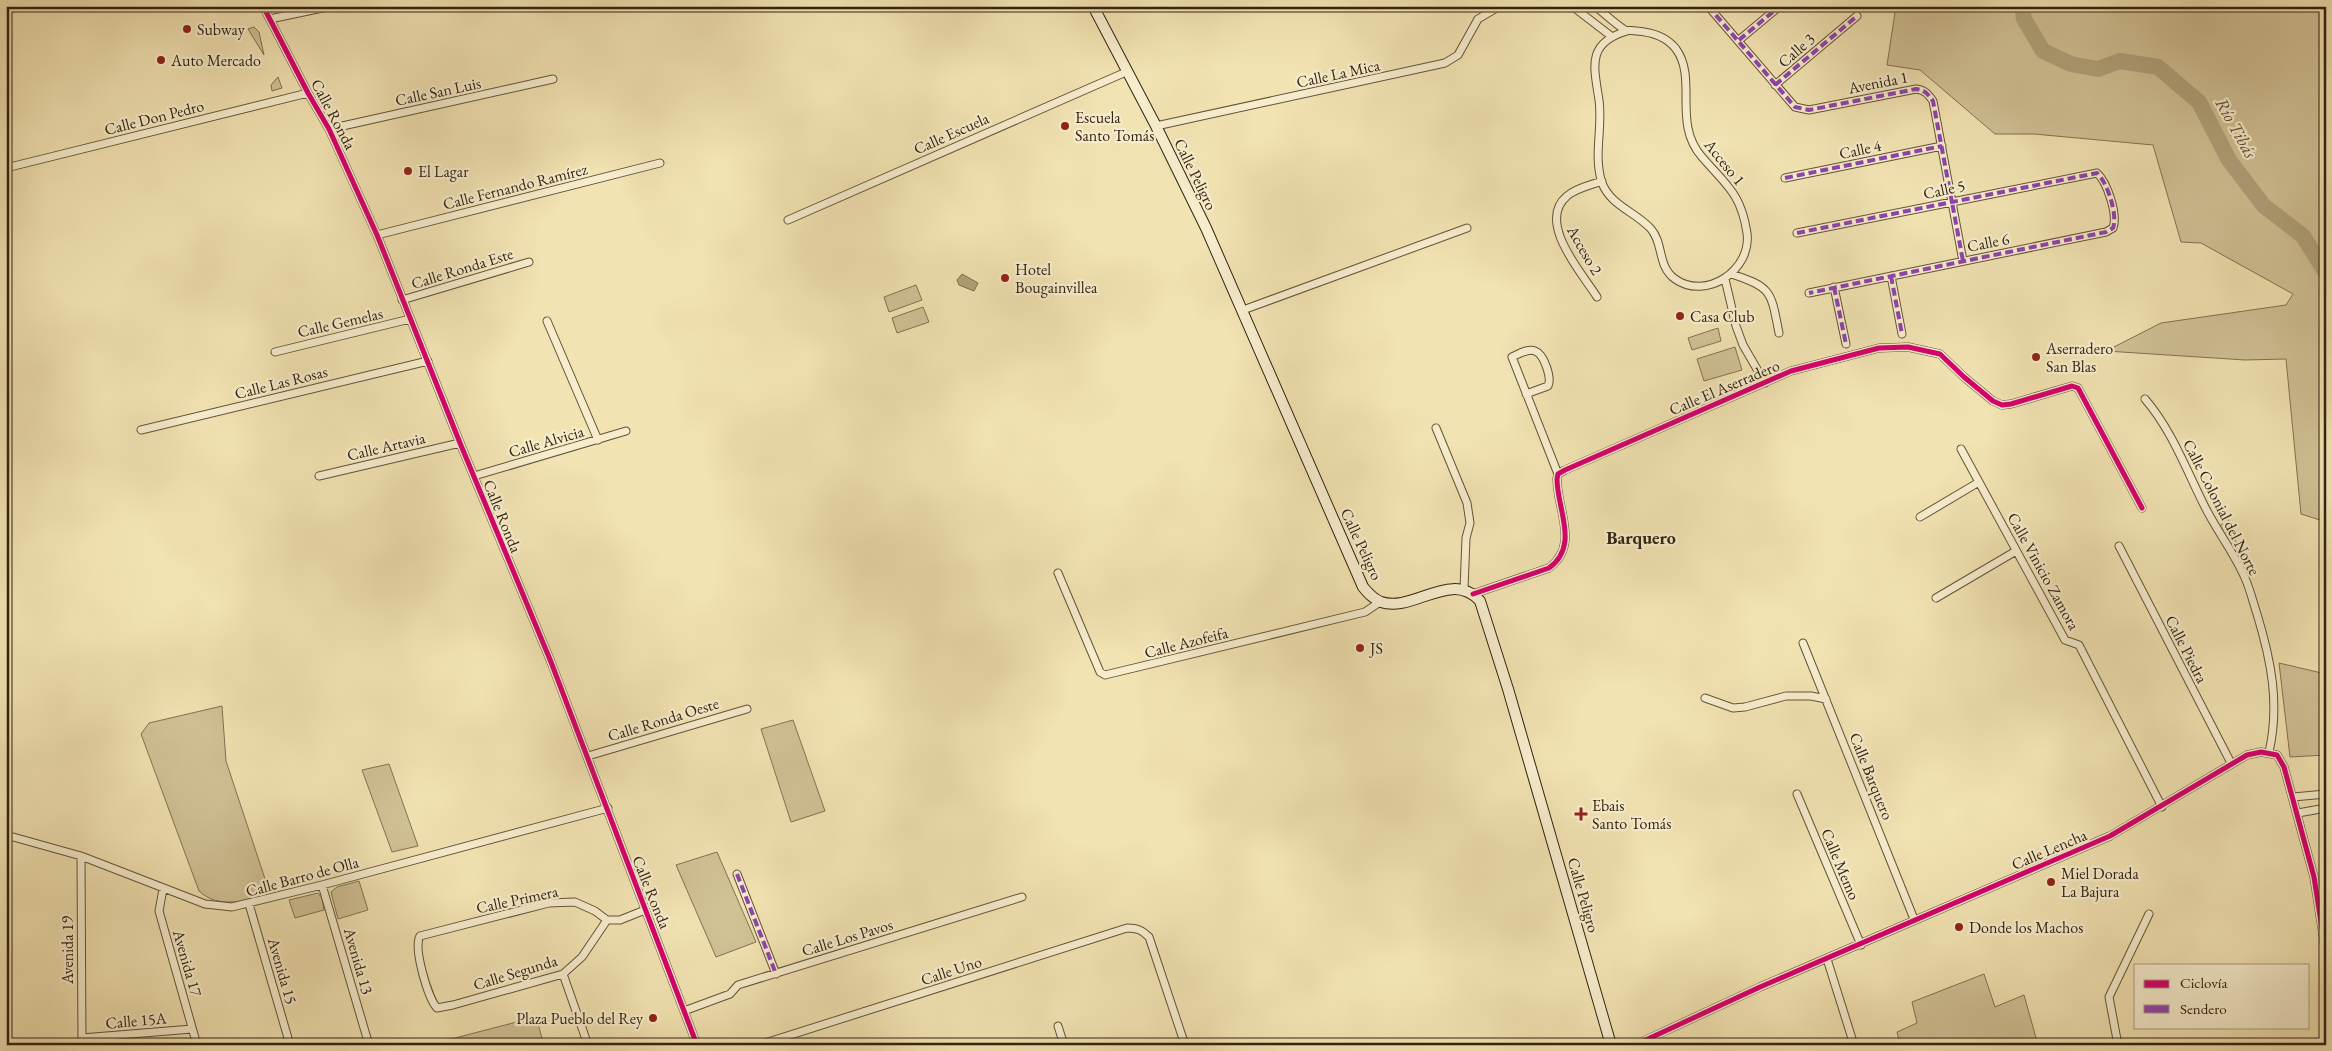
<svg xmlns="http://www.w3.org/2000/svg" width="2332" height="1051" viewBox="0 0 2332 1051" font-family="'EB Garamond',serif">
	<style>
		.green { fill: #d1c296; stroke: #827253 }
		.water { fill: #b1a27b; stroke: #7e6f50 }
		.lines { fill: none; stroke-linecap: round; stroke-linejoin: round }
		.river { stroke: #b1a27b; stroke-width: 16 }
		.street-casing { stroke: #625338; stroke-width: 9 }
		.secondary-casing { stroke: #322310; stroke-width: 12 }
		.street { stroke: #f7edcd; stroke-width: 7 }
		.secondary { stroke: #f7edcd; stroke-width: 10 }
		.quiet { stroke: #8e44ad; stroke-width: 4; stroke-dasharray: 8 4; stroke-linecap: butt }
		.cycleway-casing { stroke: #f7edcd; stroke-width: 8 }
		.cycleway { stroke: #d6006c; stroke-width: 5 }
		.poi-dot { fill: #8f2418; stroke: #f7edcd; stroke-width: 2 }
		.labels { text-anchor: middle; stroke-width: 4.5; stroke-linejoin: round; paint-order: stroke }
		.poi-label { font-size: 16px; fill: #322310; stroke: #f7edcd; text-anchor: start }
		.street-label { font-size: 16px; fill: #322310; stroke: #f7edcd }
		.water-label { font-size: 18px; font-style: italic; fill: #5e4f35; stroke: #f7edcd }
		.neighbourhood-label { font-size: 18px; font-weight: bold; fill: #322310; stroke: #f7edcd }
	</style>
	<rect width="100%" height="100%" fill="#f2e3b2"/>
	<filter id="stains"><feTurbulence type="fractalNoise" baseFrequency=".004" numOctaves="4"/><feColorMatrix values="0 0 0 0 .2 0 0 0 0 .09 0 0 0 0 .02 0 0 0 .5 -.17"/></filter>
	<radialGradient id="worn" r=".72"><stop offset=".6" stop-color="#630" stop-opacity="0"/><stop offset="1" stop-color="#630" stop-opacity=".3"/></radialGradient>
	<path class="green" d="M1896,6H2326V522L2301,514L2286,359L2245,360L2106,351L2161,323L2286,305L2293,294L2201,243L2181,242L2153,145L2034,134H1995L1920,70L1887,65Z
		M254,27L259,32L264,55L248,29Z
		M278,77L282,88L272,91L271,85Z
		M916,285L922,300L889,312L884,297Z
		M923,307L929,322L897,333L892,318Z
		M1718,328L1721,341L1692,350L1688,338Z
		M1735,347L1742,370L1704,381L1697,359Z
		M2228,518L2242,561L2238,562L2219,527Z
		M2279,663L2326,674V755L2290,757Z
		M222,706L226,761L270,894C247,900 219,910 199,891L141,734L149,723Z
		M793,720L825,811L791,822L761,729Z
		M389,764L418,846L392,852L362,770Z
		M717,852L756,942L716,957L676,865Z
		M359,881L368,910L338,919L331,892L337,887Z
		M318,893L322,898L324,910L295,918L289,900Z
		M1984,974L1995,1007L2024,995L2038,1045H1900L1897,1032L1917,1023L1912,1002Z
		M536,1017L544,1045H428Z"/>
	<path class="water" d="M962,274L978,283L974,291L959,285L957,280Z"/>
	<g class="lines">
		<path class="river" d="M2022,6L2024,19L2043,51L2071,64L2098,69L2120,61L2158,67L2199,102L2229,160L2264,206L2303,236L2326,273"/>
		<defs>
			<path id="street" d="M263,6L308,93L329,129L377,235L460,443L551,662L697,1045
				M1572,6L1611,36
				M1595,6C1605,14 1615,24 1625,30C1628,31 1633,30 1636,31C1652,32 1666,36 1676,49C1698,79 1672,123 1702,157C1726,185 1741,193 1747,233C1752,270 1706,301 1675,279C1657,266 1664,244 1651,229C1636,212 1611,206 1602,183C1593,155 1603,128 1599,100C1594,67 1586,43 1627,31
				M1708,6L1795,107L1809,110L1916,89C1925,90 1928,94 1933,101L1963,261
				M270,19L332,6
				M1739,40L1780,6
				M1775,85L1857,16
				M1156,126L1445,63L1458,55L1478,19L1500,6
				M329,129L553,79
				M6,168L308,93
				M1785,178L1942,146
				M788,220L1126,72
				M1797,233L2097,173C2107,182 2118,214 2113,228L2106,232L1809,293
				M377,235L660,163
				M1731,274C1773,287 1771,293 1779,333
				M1891,276L1902,334
				M1725,279L1736,326L1743,345L1765,383
				M1834,287L1846,344
				M1597,297C1582,273 1536,222 1567,196C1576,188 1591,185 1602,181
				M402,300L529,262
				M1243,310L1467,228
				M547,321L598,440
				M275,352L410,319
				M1526,394L1548,386C1552,378 1544,354 1535,351C1528,348 1519,354 1512,357L1558,474
				M2145,399C2171,429 2186,469 2204,505C2216,530 2234,552 2245,578C2250,589 2253,602 2257,614C2271,660 2280,704 2269,752
				M1436,428L1467,503L1470,523L1466,538L1464,589
				M141,430L428,361
				M1961,449L2065,640L2079,645L2162,807
				M319,476L460,443
				M474,476L626,431
				M1920,517L1979,482
				M2119,546L2231,763
				M1058,573L1100,672L1105,675L1365,612L1380,602
				M1473,594L1549,568C1580,545 1557,510 1557,479L1558,474L1565,470L1791,371L1879,348L1908,347L1940,354L1964,377L1993,401L2002,405L2011,404L2072,386L2078,388L2142,508
				M1936,598L2016,551
				M1803,643L1914,919
				M1705,698L1733,708L1745,707L1786,696H1811L1826,699
				M588,756L747,709
				M1797,794L1861,945
				M2293,797L2326,794
				M2298,813L2326,808
				M6,835L81,856L205,904L232,907L322,885L608,808
				M81,856L82,1045
				M737,874L776,974
				M322,885L369,1045
				M163,889L159,911L197,1045
				M249,904L290,1045
				M607,920L582,957L563,974L453,1005L437,1008C428,998 413,948 420,936L549,903L575,902L595,911L607,920H620L645,910
				M1827,959L1854,1045
				M563,974L588,1045
				M684,1011L730,994L738,985L1022,897
				M1058,1026L1064,1045
				M82,1038L192,1029
				M751,1045H754
				M759,1045L1127,928C1137,928 1142,930 1149,937L1185,1045
				M1635,1045L1760,987L2110,836L2247,755L2261,752L2277,755L2284,767L2314,877L2326,954
				M2118,1045L2109,997L2149,914"/>
			<path id="secondary" d="M1093,6L1156,126L1206,228L1363,587C1368,593 1373,599 1381,602C1413,613 1451,569 1480,601L1508,689L1611,1045"/>
		</defs>
		<use href="#street" class="street-casing"/>
		<use href="#secondary" class="secondary-casing"/>
		<use href="#street" class="street"/>
		<use href="#secondary" class="secondary"/>
		<path class="quiet" d="M1708,6L1795,107L1809,110L1916,89C1925,90 1928,94 1933,101L1963,261
			M1739,40L1780,6
			M1775,85L1857,16
			M1785,178L1942,146
			M1797,233L2097,173C2107,182 2118,214 2113,228L2106,232L1809,293
			M1891,276L1902,334
			M1834,287L1846,344
			M737,874L776,974"/>
		<defs>
			<path id="cycleway" d="M263,6L308,93L329,129L377,235L460,443L551,662L697,1045
				M1473,594L1549,568C1580,545 1557,510 1557,479L1558,474L1565,470L1791,371L1879,348L1908,347L1940,354L1964,377L1993,401L2002,405L2011,404L2072,386L2078,388L2142,508
				M1635,1045L1760,987L2110,836L2247,755L2261,752L2277,755L2284,767L2314,877L2326,954"/>
		</defs>
		<use href="#cycleway" class="cycleway-casing"/>
		<use href="#cycleway" class="cycleway"/>
	</g>
	<g class="poi-dot">
		<circle cx="187" cy="29" r="5"/>
		<circle cx="161" cy="60" r="5"/>
		<circle cx="1065" cy="126" r="5"/>
		<circle cx="408" cy="171" r="5"/>
		<circle cx="1005" cy="278" r="5"/>
		<circle cx="1680" cy="316" r="5"/>
		<circle cx="2036" cy="357" r="5"/>
		<circle cx="1360" cy="648" r="5"/>
		<path d="M1578.5 806.5h5v5h5v5h-5v5h-5v-5h-5v-5h5z"/>
		<circle cx="2051" cy="882" r="5"/>
		<circle cx="1959" cy="927" r="5"/>
		<circle cx="653" cy="1018" r="5"/>
	</g>
	<g class="labels">
		<g class="poi-label">
			<text x="197" y="35">Subway</text>
			<text x="171" y="66">Auto Mercado</text>
			<text x="1075" y="123">Escuela<tspan x="1075" dy="18">Santo Tomás</tspan></text>
			<text x="418" y="177">El Lagar</text>
			<text x="1015" y="275">Hotel<tspan x="1015" dy="18">Bougainvillea</tspan></text>
			<text x="1690" y="322">Casa Club</text>
			<text x="2046" y="354">Aserradero<tspan x="2046" dy="18">San Blas</tspan></text>
			<text x="1370" y="654">JS</text>
			<text x="1592" y="811">Ebais<tspan x="1592" dy="18">Santo Tomás</tspan></text>
			<text x="2061" y="879">Miel Dorada<tspan x="2061" dy="18">La Bajura</tspan></text>
			<text x="1969" y="933">Donde los Machos</text>
			<text x="643" y="1024" text-anchor="end">Plaza Pueblo del Rey</text>
		</g>
		<g class="street-label">
			<text transform="translate(1796 50) rotate(-41)" y="6">Calle 3</text>
			<text transform="translate(1338 73) rotate(-12)" y="6">Calle La Mica</text>
			<text transform="translate(1878 82) rotate(-11)" y="6">Avenida 1</text>
			<text transform="translate(438 91) rotate(-12)" y="6">Calle San Luis</text>
			<text transform="translate(334 114) rotate(62)" y="6">Calle Ronda</text>
			<text transform="translate(154 117) rotate(-14)" y="6">Calle Don Pedro</text>
			<text transform="translate(951 133) rotate(-24)" y="6">Calle Escuela</text>
			<text transform="translate(1860 149) rotate(-12)" y="6">Calle 4</text>
			<text transform="translate(1725 162) rotate(51)" y="6">Acceso 1</text>
			<text transform="translate(1196 174) rotate(64)" y="6">Calle Peligro</text>
			<text transform="translate(515 186) rotate(-14)" y="6">Calle Fernando Ramírez</text>
			<text transform="translate(1944 189) rotate(-12)" y="6">Calle 5</text>
			<text transform="translate(1988 242) rotate(-11)" y="6">Calle 6</text>
			<text transform="translate(1585 250) rotate(60)" y="6">Acceso 2</text>
			<text transform="translate(462 268) rotate(-17)" y="6">Calle Ronda Este</text>
			<text transform="translate(340 322) rotate(-13)" y="6">Calle Gemelas</text>
			<text transform="translate(281 382) rotate(-14)" y="6">Calle Las Rosas</text>
			<text transform="translate(1724 387) rotate(-23)" y="6">Calle El Aserradero</text>
			<text transform="translate(546 441) rotate(-16)" y="6">Calle Alvicia</text>
			<text transform="translate(386 446) rotate(-13)" y="6">Calle Artavia</text>
			<text transform="translate(2222 507) rotate(63)" y="6">Calle Colonial del Norte</text>
			<text transform="translate(503 516) rotate(68)" y="6">Calle Ronda</text>
			<text transform="translate(1362 544) rotate(65)" y="6">Calle Peligro</text>
			<text transform="translate(2044 571) rotate(61)" y="6">Calle Vinicio Zamora</text>
			<text transform="translate(1186 642) rotate(-14)" y="6">Calle Azofeifa</text>
			<text transform="translate(2187 649) rotate(63)" y="6">Calle Piedra</text>
			<text transform="translate(663 719) rotate(-17)" y="6">Calle Ronda Oeste</text>
			<text transform="translate(1872 776) rotate(68)" y="6">Calle Barquero</text>
			<text transform="translate(2049 849) rotate(-23)" y="6">Calle Lencha</text>
			<text transform="translate(1841 864) rotate(67)" y="6">Calle Memo</text>
			<text transform="translate(302 876) rotate(-15)" y="6">Calle Barro de Olla</text>
			<text transform="translate(652 892) rotate(68)" y="6">Calle Ronda</text>
			<text transform="translate(1584 895) rotate(74)" y="6">Calle Peligro</text>
			<text transform="translate(517 899) rotate(-12)" y="6">Calle Primera</text>
			<text transform="translate(847 937) rotate(-17)" y="6">Calle Los Pavos</text>
			<text transform="translate(67 950) rotate(-90)" y="6">Avenida 19</text>
			<text transform="translate(359 961) rotate(74)" y="6">Avenida 13</text>
			<text transform="translate(188 963) rotate(74)" y="6">Avenida 17</text>
			<text transform="translate(951 970) rotate(-18)" y="6">Calle Uno</text>
			<text transform="translate(283 971) rotate(74)" y="6">Avenida 15</text>
			<text transform="translate(515 972) rotate(-17)" y="6">Calle Segunda</text>
			<text transform="translate(136 1020) rotate(-5)" y="6">Calle 15A</text>
		</g>
		<g class="water-label">
			<text transform="translate(2236 128) rotate(61)" y="6">Río Tibás</text>
		</g>
		<g class="neighbourhood-label">
			<text x="1641" y="544">Barquero</text>
		</g>
	</g>
	<rect width="2332" height="1051" fill="none" stroke="#f2e3b2" stroke-width="25"/>
	<rect x="8" y="8" width="2317" height="1036" fill="none" stroke="#322310" stroke-width="2.5"/>
	<rect x="12" y="12" width="2307" height="1026" fill="none" stroke="#322310"/>
	<rect x="2134" y="964" width="175" height="65" fill="#f7edcd" stroke="#a89c81"/>
	<rect x="2144" y="980" width="25" height="8" fill="#d6006c" stroke="#a89c81"/>
	<text x="2180" y="988" font-size="15" fill="#322310">Ciclovía</text>
	<rect x="2144" y="1005" width="25" height="8" fill="#8e44ad" stroke="#a89c81"/>
	<text x="2180" y="1014" font-size="15" fill="#322310">Sendero</text>
	<rect width="100%" height="100%" filter="url(#stains)"/>
	<rect width="100%" height="100%" fill="url(#worn)"/>
</svg>
